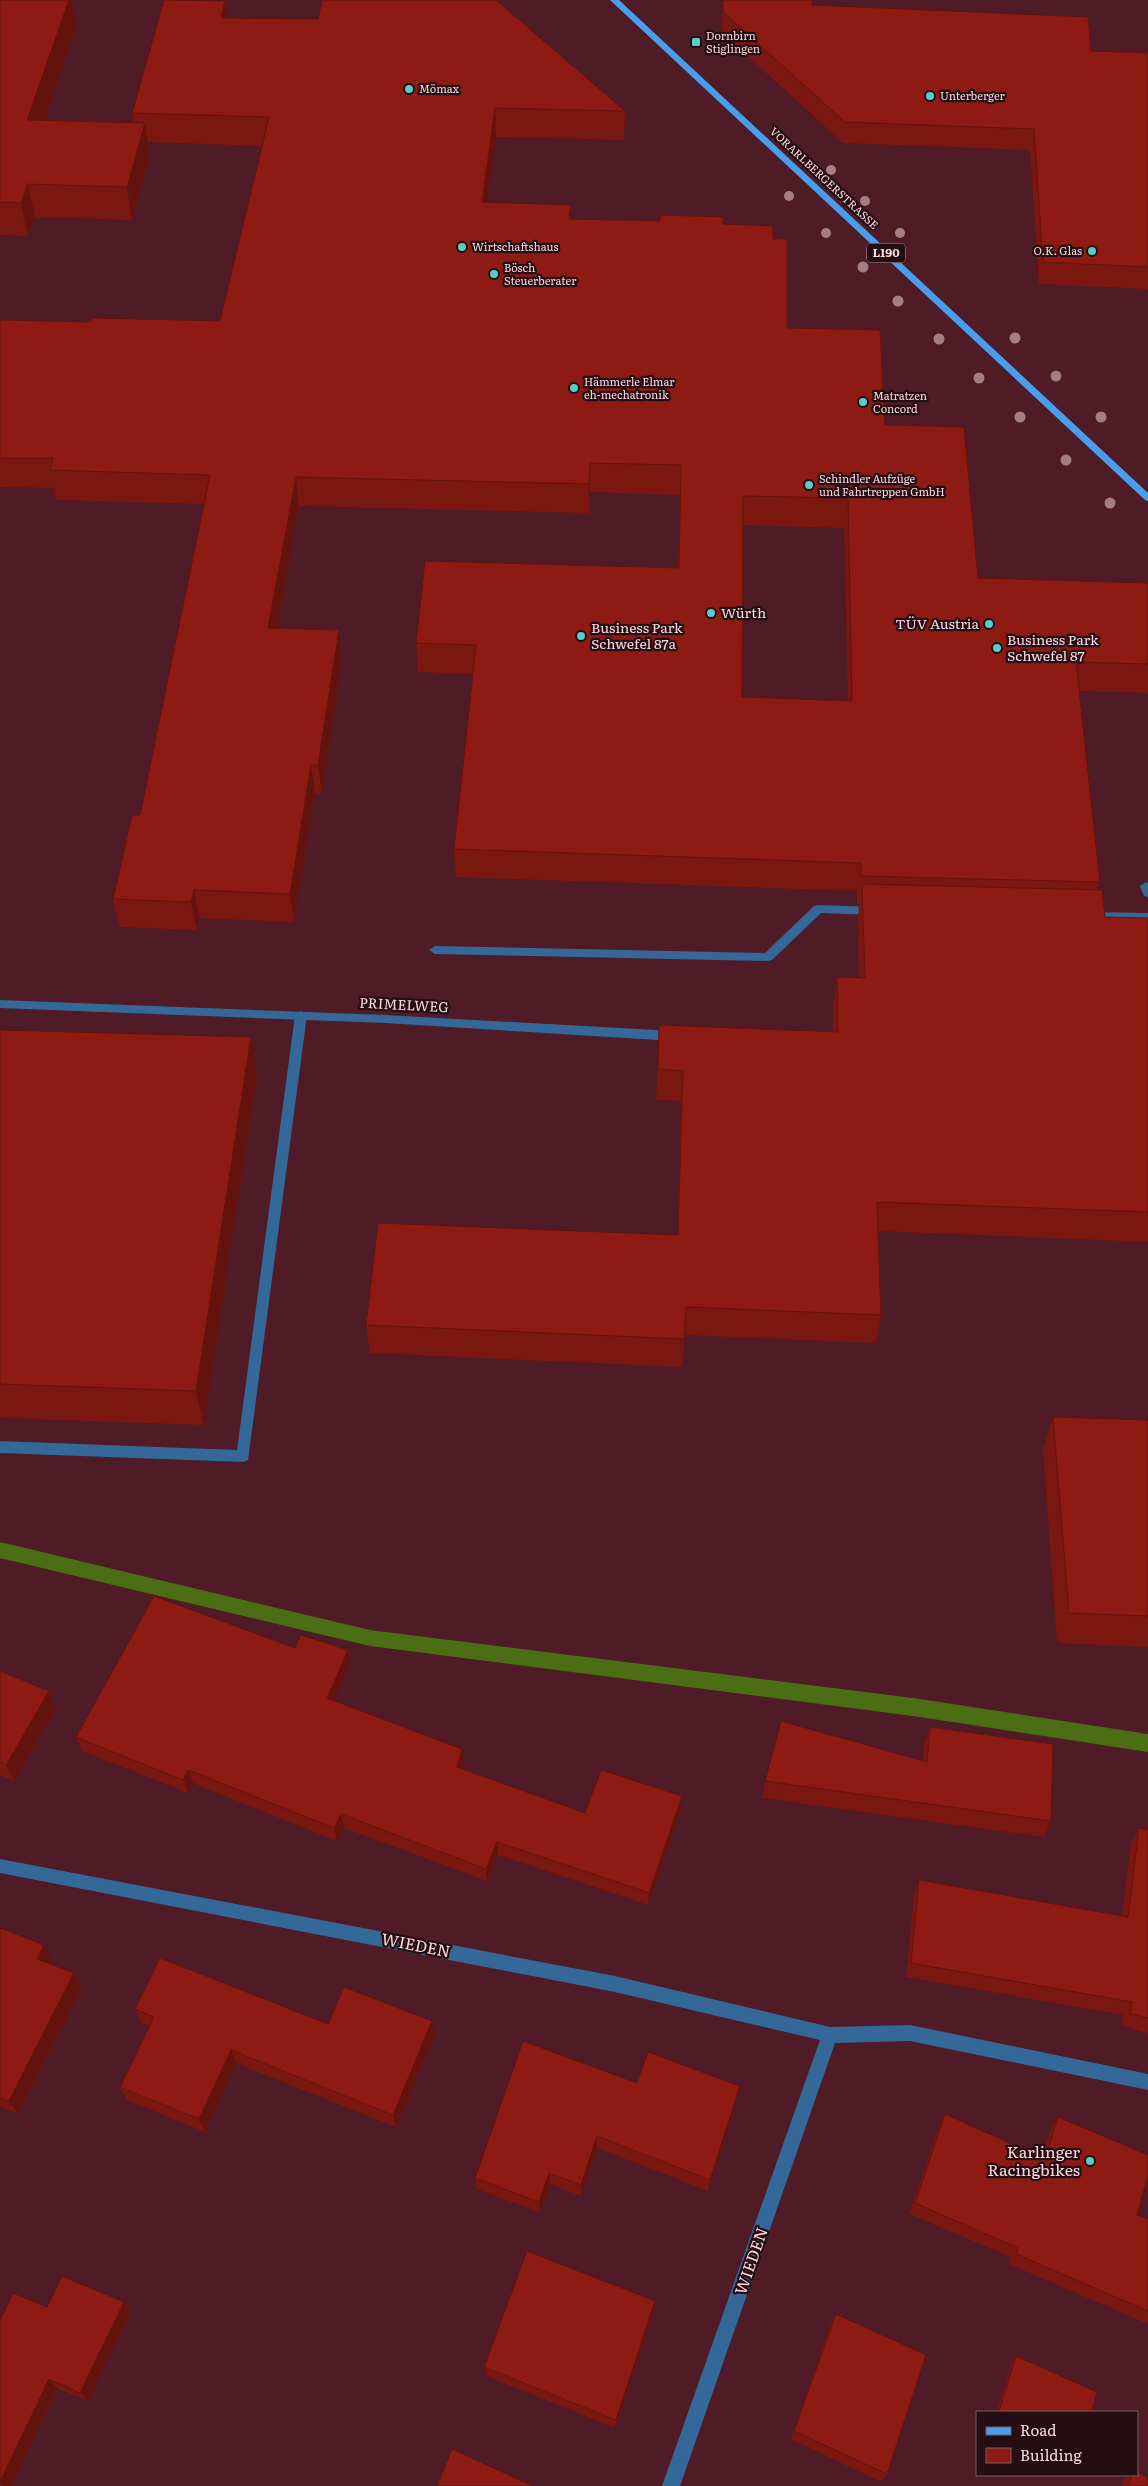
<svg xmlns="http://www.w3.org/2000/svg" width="1148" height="2486" viewBox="0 0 1148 2486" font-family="Literata,serif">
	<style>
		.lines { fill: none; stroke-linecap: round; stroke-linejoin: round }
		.stream { fill: #4b6d13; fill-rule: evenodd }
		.lane { fill: #346898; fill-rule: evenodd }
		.street { fill: #346898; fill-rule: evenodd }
		.primary { fill: #479eed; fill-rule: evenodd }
		.tree { fill: #a67d85 }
		.wall { fill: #7a1710; fill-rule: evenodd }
		.shaded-wall { fill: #63130d }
		.building { fill: #8e1b13; stroke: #63130d; fill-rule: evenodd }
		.poi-dot { fill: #55cec6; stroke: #250e13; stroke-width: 2 }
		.labels { text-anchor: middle; stroke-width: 4.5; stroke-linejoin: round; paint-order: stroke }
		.far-poi-label { font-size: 11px; fill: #fbd9dd; stroke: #250e13; text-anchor: start }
		.far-street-label { font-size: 11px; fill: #fbd9dd; stroke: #250e13 }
		.shield { fill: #250e13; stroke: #bb9ca0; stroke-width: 1 }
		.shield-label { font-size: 12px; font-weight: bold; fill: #fbd9dd }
		.poi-label { font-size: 14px; fill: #fbd9dd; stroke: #250e13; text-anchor: start }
		.street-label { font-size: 14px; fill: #fbd9dd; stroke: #250e13 }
		.near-street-label { font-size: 16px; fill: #fbd9dd; stroke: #250e13 }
		.near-poi-label { font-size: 16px; fill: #fbd9dd; stroke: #250e13; text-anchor: end }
	</style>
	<rect width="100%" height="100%" fill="#4e1b26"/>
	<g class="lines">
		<path class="stream" d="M0,1542L370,1630L913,1698L1148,1734V1752L913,1716L370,1646L0,1558Z"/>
		<path class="lane" d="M1146,882L1148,883V897L1144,896L1140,886Z
			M818,905L874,907L880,911L874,915L821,913L772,960L768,961L435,954L429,950L435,946L765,953L814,906Z
			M1089,912L1148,913V921L1089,920L1083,916Z
			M301,1011L307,1015L248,1460L243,1462L0,1453V1441L237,1450L295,1015Z"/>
		<path class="street" d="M0,1000L385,1015L674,1031L680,1036L674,1041L385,1023L0,1008Z
			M0,1859L615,1976L830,2027L910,2025L1148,2074V2090L910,2041L835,2043L680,2486H662L820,2040L615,1992L0,1873Z"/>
		<path class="primary" d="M610,0H619L1148,493V501L1145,500Z"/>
	</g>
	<g class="tree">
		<circle cx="831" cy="170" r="5"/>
		<circle cx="789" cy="196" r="5"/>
		<circle cx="865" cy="201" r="5"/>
		<circle cx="826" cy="233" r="5"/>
		<circle cx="900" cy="233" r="5"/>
		<circle cx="863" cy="267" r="5.5"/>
		<circle cx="898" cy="301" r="5.5"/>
		<circle cx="1015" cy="338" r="5.5"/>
		<circle cx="939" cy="339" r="5.5"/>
		<circle cx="1056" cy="376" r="5.5"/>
		<circle cx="979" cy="378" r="5.5"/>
		<circle cx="1020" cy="417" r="5.5"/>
		<circle cx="1101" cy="417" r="5.5"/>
		<circle cx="1066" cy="460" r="5.5"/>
		<circle cx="1110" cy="503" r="5.5"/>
	</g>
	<path class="wall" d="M0,0L77,26L45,120L133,123L132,113L225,1L227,18L625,111L624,140L496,137L487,203L571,219L723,224L773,239L787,328L885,425L978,578L1148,583V693L1079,691L1100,882L1097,890L1105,917L1148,918V1242L878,1231L881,1315L876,1343L685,1335L682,1367L370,1353L366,1325L677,1235L681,1101L656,1100L659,1025L833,1032V1008L837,977L859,978L858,916L859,904H857V891L456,877L454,849L473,674L418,672L416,643L678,568L680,495L590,492L589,513L299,506L277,629L342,659L322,794L315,793L294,922L199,918L197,930L119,927L113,899L140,815L204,504L56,500L53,488L0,487V320L91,322L220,321L262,146L148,142L150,156L132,220L35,217L28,236L0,235ZM743,525L844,528L848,701L742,697Z
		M723,0L812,5L1091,51L1148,53V289L1039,284L1030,150L843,143L722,33Z
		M0,1030L257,1075L204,1425L0,1418Z
		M1053,1417L1148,1420V1647L1057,1643L1043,1449Z
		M295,1648L348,1650L350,1664L335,1701L463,1763L461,1769L585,1813L681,1809L648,1905L498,1855L487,1881L344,1828L337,1841L193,1783L188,1793L82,1751L76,1737Z
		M0,1671L49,1691L56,1708L14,1781L0,1775Z
		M930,1727L1051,1821L1044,1837L762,1798L765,1781L923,1761L924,1744Z
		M1139,1828L1148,1830V2033L1122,2026L1123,2015L906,1977L914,1895L919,1880L1122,1916L1131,1843Z
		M0,1930L44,1945L52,1959L50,1964L74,1973L82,1988L18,2114L0,2107Z
		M135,2009L328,2024L435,2035L396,2127L236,2063L205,2132L127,2100L120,2087L150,2026L142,2023Z
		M637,2083L737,2098L708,2191L597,2148L581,2196L550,2184L540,2212L476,2189L475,2178Z
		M945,2114L1042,2157L1051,2128L1058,2117L1137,2215L1148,2219V2324L1009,2264L1011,2257L909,2214L939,2126Z
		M47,2307L131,2312L88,2401L57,2388L11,2486H0Z
		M654,2311L615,2428L486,2376L484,2367Z
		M836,2314L887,2474L881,2482L791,2439L831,2323Z
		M1016,2356L1092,2412H997L1012,2361Z
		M1127,2475H1137L1148,2486H1122L1125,2476Z"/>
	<path class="shaded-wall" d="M69,0H72L77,26L34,153L27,120Z
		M225,1L229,30L221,18Z
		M495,108L496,137L483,232L482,202Z
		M145,123L150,156L132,220L127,187Z
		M28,184L35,217L28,236L21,203Z
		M590,463V492L589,513V484Z
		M296,477L299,506L272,657L268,628Z
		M339,630L342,659L322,794L318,765Z
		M311,765L315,793L294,922L290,894Z
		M194,890L199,918L197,930L191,902Z
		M251,1037L257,1075L204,1425L196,1391Z
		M348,1650L350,1664L330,1712L327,1698Z
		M49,1691L56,1708L14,1781L6,1765Z
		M462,1749L463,1763L458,1781L457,1767Z
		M188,1770L193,1783L188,1793L183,1780Z
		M682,1796L681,1809L648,1905L649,1893Z
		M341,1814L344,1828L337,1841L334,1828Z
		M497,1842L498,1855L487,1881L486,1869Z
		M44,1945L52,1959L45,1973L37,1959Z
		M74,1973L82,1988L18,2114L9,2101Z
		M432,2021L435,2035L396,2127L393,2115Z
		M231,2050L236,2063L205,2132L199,2119Z
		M740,2086L737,2098L708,2191L710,2180Z
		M597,2136V2148L581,2196V2185Z
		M549,2173L550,2184L540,2212L539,2202Z
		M655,2301L654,2311L615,2428L616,2420Z
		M124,2302L131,2312L88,2401L80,2393Z
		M49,2379L57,2388L11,2486H3L0,2484V2482Z"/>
	<path class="building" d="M0,0H69L27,120L145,123L127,187L28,184L21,203L0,202Z
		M164,0L225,1L221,18L318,19L322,0H496L625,111L495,108L482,202L571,205L569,219L660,221V215L723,217V224L773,226V239H787V328L880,330L885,425L964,427L978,578L1148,583V664L1076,662L1100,882L861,876V863L454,849L476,645L416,643L425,561L679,568L681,465L590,463L589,484L296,477L268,628L339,630L318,765H311L290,894L194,890L191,902L113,899L132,815H140L210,475L50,470L53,458H0V320L91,322L92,318L220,321L269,117L132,113ZM743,496L848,498L852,701L742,697Z
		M723,0H812V5L1088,17L1091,51L1148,53V267L1043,262L1034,129L845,122L723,12Z
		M862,884L1102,890L1105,917L1148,918V1212L877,1202L881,1315L686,1307L684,1339L366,1325L378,1223L678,1235L683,1071L658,1069L659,1025L838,1032L837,977L865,978Z
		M0,1030L251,1037L196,1391L0,1384Z
		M1053,1417L1148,1420V1616L1069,1613Z
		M154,1596L295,1648L301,1635L348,1650L327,1698L462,1749L457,1767L585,1813L601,1770L682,1796L649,1893L497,1842L486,1869L341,1814L334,1828L188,1770L183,1780L76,1737Z
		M0,1671L49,1691L6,1765L0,1762Z
		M781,1721L927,1762L930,1727L1053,1744L1051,1821L765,1781Z
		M1139,1828L1148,1830V2018L1130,2013L1132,2002L911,1963L919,1880L1128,1917Z
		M1,1928L44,1945L37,1959L74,1973L9,2101L0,2098V1930Z
		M160,1958L328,2024L344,1987L432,2021L393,2115L231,2050L199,2119L120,2087L154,2017L135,2009Z
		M523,2041L637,2083L648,2052L740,2086L710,2180L597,2136L581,2185L549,2173L539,2202L475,2178Z
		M945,2114L1045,2159L1058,2117L1148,2155V2176L1137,2215L1148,2219V2311L1016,2254L1018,2248L915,2203Z
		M527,2251L655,2301L616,2420L484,2367Z
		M62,2276L124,2302L80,2393L49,2379L0,2482V2320L13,2293L47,2307Z
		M836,2314L926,2355L887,2474L794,2431Z
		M1016,2356L1097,2392L1092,2412H999Z
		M452,2449L533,2486H437Z
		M1137,2472L1148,2477V2486H1129L1132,2475H1137Z"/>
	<g class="poi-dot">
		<rect x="691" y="37" width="10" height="10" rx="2.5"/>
		<circle cx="409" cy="89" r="5"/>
		<circle cx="930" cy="96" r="5"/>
		<circle cx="462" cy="247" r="5"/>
		<circle cx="1092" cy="251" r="5"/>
		<circle cx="494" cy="274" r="5"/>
		<circle cx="574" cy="388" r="5"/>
		<circle cx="863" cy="402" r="5"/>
		<circle cx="809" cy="485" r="5"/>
		<circle cx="711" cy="613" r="5"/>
		<circle cx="989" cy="624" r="5"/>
		<circle cx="581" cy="636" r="5"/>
		<circle cx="997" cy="648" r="5"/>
		<circle cx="1090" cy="2161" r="5"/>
	</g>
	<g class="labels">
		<g class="far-poi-label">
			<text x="706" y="40">Dornbirn<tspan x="706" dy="13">Stiglingen</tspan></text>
			<text x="419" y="93">Mömax</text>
			<text x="940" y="100">Unterberger</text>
			<text x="472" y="251">Wirtschaftshaus</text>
			<text x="1082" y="255" text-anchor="end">O.K. Glas</text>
			<text x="504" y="272">Bösch<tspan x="504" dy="13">Steuerberater</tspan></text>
			<text x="584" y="386">Hämmerle Elmar<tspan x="584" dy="13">eh-mechatronik</tspan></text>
			<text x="873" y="400">Matratzen<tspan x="873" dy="13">Concord</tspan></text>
			<text x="819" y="483">Schindler Aufzüge<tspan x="819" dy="13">und Fahrtreppen GmbH</tspan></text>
		</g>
		<g class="far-street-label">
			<text transform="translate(824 178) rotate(43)" y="4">VORARLBERGERSTRASSE</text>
		</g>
		<rect class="shield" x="867" y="243.5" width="38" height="19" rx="4"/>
		<g class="shield-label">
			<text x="886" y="257">L190</text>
		</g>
		<g class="poi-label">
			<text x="721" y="618">Würth</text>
			<text x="979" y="629" text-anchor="end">TÜV Austria</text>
			<text x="591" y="633">Business Park<tspan x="591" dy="16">Schwefel 87a</tspan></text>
			<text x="1007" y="645">Business Park<tspan x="1007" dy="16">Schwefel 87</tspan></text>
		</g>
		<g class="street-label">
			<text transform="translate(404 1005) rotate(3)" y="5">PRIMELWEG</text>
		</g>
		<g class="near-street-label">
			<text transform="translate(416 1945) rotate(11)" y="6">WIEDEN</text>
			<text transform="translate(751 2261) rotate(-71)" y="6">WIEDEN</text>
		</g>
		<g class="near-poi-label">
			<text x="1080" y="2158">Karlinger<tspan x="1080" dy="18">Racingbikes</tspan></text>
		</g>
	</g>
	<rect x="976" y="2411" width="162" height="65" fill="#250e13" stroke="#7b5f64"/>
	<rect x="986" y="2427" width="25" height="8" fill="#479eed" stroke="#7b5f64"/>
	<text x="1020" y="2436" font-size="15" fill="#fbd9dd">Road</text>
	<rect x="986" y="2448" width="25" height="15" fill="#8e1b13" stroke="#7b5f64"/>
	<text x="1020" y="2461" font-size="15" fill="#fbd9dd">Building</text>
</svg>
